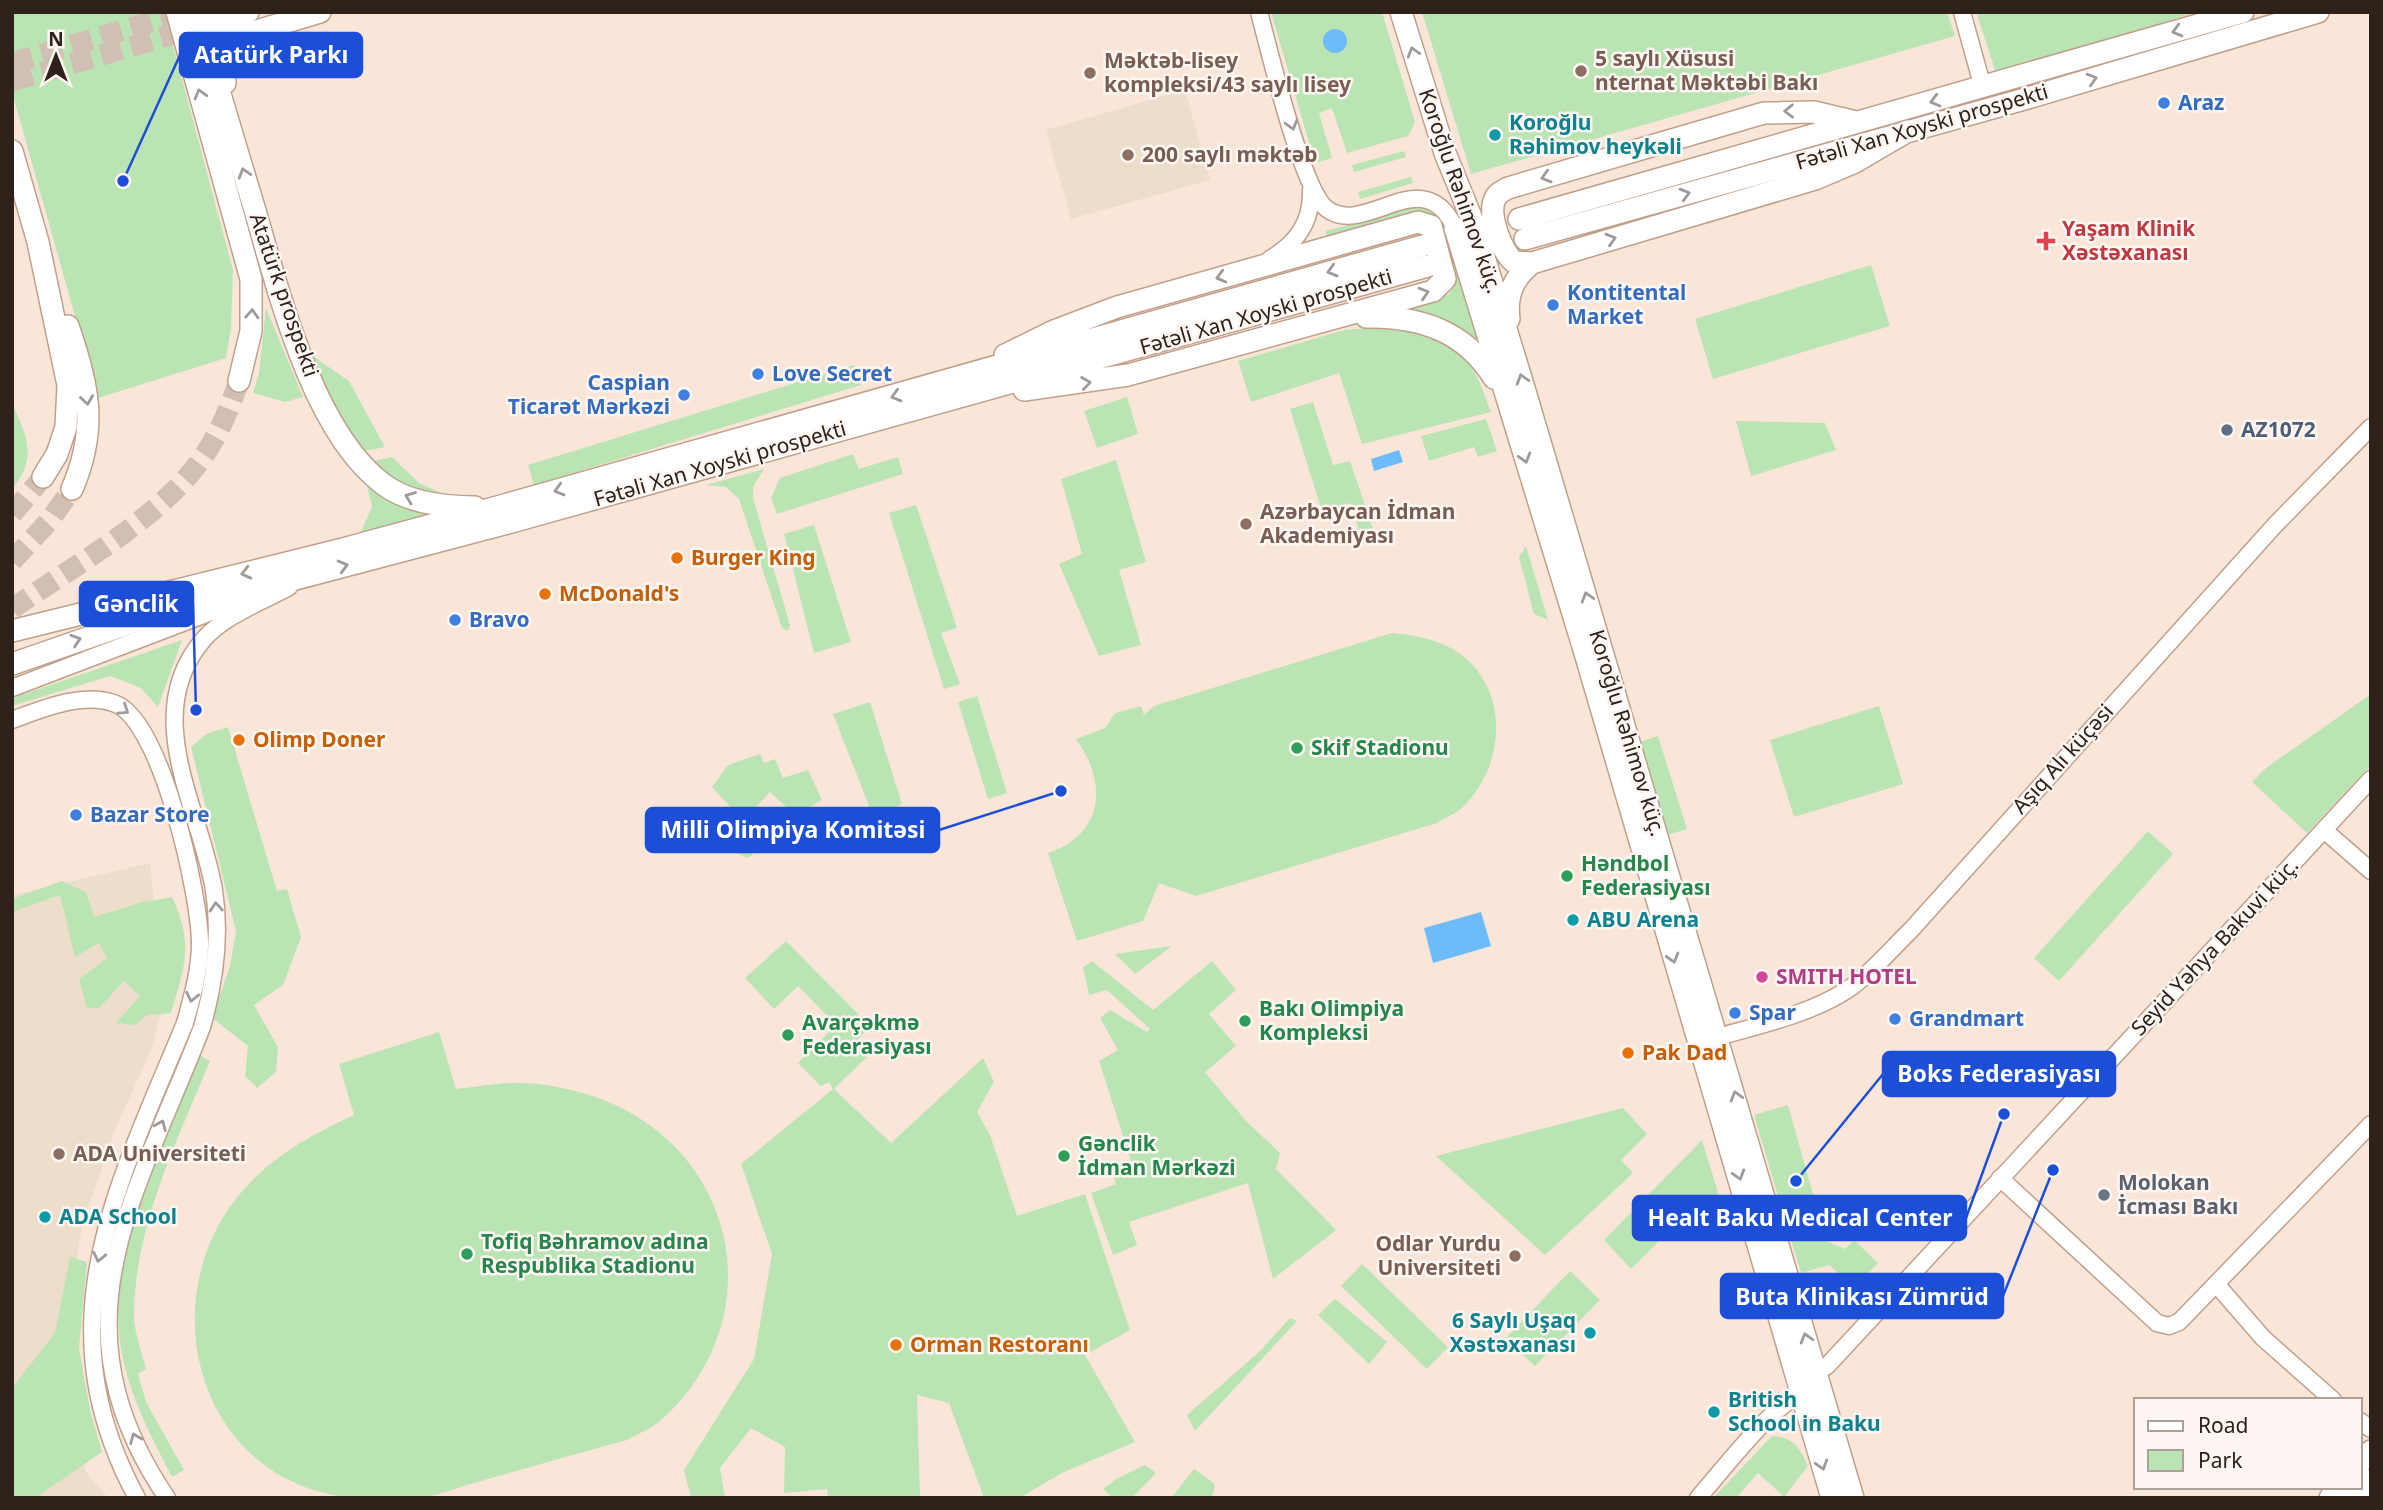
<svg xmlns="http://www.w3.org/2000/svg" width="2383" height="1510" viewBox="0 0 2383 1510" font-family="'Noto Sans',sans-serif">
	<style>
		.education { fill: #ecdecb }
		.green { fill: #bae4b3 }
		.water { fill: #6ebbfa }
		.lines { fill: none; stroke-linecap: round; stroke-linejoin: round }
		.major-tunnel { stroke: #d1bfb3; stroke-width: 21; stroke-dasharray: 21 10; stroke-linecap: butt }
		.minor-casing { stroke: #c0a08b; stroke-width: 19 }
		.major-casing { stroke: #c0a08b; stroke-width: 24 }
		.minor { stroke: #fff; stroke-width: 16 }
		.major { stroke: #fff; stroke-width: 21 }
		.oneway { stroke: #a09b98 }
		.education-dot { fill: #8d6e63; stroke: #fdf6f2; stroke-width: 2.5 }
		.shop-dot { fill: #3f7fe0; stroke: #fdf6f2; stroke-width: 2.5 }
		.culture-dot { fill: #0f9aa8; stroke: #fdf6f2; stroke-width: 2.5 }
		.health-dot { fill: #e0444e; stroke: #fdf6f2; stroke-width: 2.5 }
		.service-dot { fill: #5c6f8a; stroke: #fdf6f2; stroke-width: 2.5 }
		.food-dot { fill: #e8710a; stroke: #fdf6f2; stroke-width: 2.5 }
		.leisure-dot { fill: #2e9e5b; stroke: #fdf6f2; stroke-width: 2.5 }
		.hotel-dot { fill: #d1479c; stroke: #fdf6f2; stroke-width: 2.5 }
		.worship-dot { fill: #6b7280; stroke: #fdf6f2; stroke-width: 2.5 }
		.labels { text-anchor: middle; stroke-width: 5; stroke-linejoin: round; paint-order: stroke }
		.education-label { font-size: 21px; font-weight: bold; fill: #785e54; stroke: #fdf6f2; text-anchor: start }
		.shop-label { font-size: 21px; font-weight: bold; fill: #366cbe; stroke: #fdf6f2; text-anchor: start }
		.culture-label { font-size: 21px; font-weight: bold; fill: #0d838f; stroke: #fdf6f2; text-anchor: start }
		.street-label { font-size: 21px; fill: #2d2119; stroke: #fdf6f2 }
		.health-label { font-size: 21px; font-weight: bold; fill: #be3a42; stroke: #fdf6f2; text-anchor: start }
		.service-label { font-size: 21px; font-weight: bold; fill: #4e5e75; stroke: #fdf6f2; text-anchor: start }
		.food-label { font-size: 21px; font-weight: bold; fill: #c56008; stroke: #fdf6f2; text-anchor: start }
		.leisure-label { font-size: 21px; font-weight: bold; fill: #27864d; stroke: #fdf6f2; text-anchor: start }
		.hotel-label { font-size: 21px; font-weight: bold; fill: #b23c85; stroke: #fdf6f2; text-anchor: start }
		.worship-label { font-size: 21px; font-weight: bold; fill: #5b616d; stroke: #fdf6f2; text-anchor: start }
		.leader { fill: none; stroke: #1d4ed8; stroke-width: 2.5 }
		.callout-dot { fill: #1d4ed8; stroke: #fdf6f2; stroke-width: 2.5 }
		.callout { fill: #1d4ed8; stroke: #1d4ed8; stroke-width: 2.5 }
		.callout-label { font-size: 23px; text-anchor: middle; font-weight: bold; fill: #fff }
	</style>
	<rect width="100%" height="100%" fill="#fae6d9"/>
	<path class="education" d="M1185,90L1210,180L1071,219L1046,130Z
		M150,863L165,1000L151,1051L116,1127L82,1226L65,1334L69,1384L86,1472L108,1498H12V895Z"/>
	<path class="green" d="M12,12H164L233,270L231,328L226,358L98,398L12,92Z
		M1271,12H1382L1415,122L1408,136L1347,153L1332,108L1319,113L1332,158L1315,163Z
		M1422,12H1947L1955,36L1471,174Z
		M1976,12L1985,13L2196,12L1997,76Z
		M1404,151L1406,157L1354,172L1352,165Z
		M1411,177L1413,183L1360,199L1358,192Z
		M1418,206L1439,213L1443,221L1483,348C1459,325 1436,317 1404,308L1449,294L1456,281C1449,256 1447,219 1419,211L1326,236V231Z
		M1871,265L1890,326L1713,379L1695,319Z
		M266,308L303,397L285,402L253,393L259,373Z
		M1378,327C1414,330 1449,336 1471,367C1480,379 1485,398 1491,412L1362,444L1339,373L1251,402L1238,361L1344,330Z
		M304,350L349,381L385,447L360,452Z
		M854,365L861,385L534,485L528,465Z
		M1127,397L1138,434L1097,448L1084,411Z
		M12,402C26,437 39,456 12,489Z
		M1313,402L1333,465L1350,461L1373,529L1360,533L1350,503L1322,511L1290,409Z
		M1486,419L1497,451L1478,457L1474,447L1429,461L1421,436Z
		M1736,421L1825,423L1836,450L1751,476Z
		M853,454L859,469L898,457L903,474L777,514L771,498L780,478Z
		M392,457L419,483L452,498L397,483L370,462Z
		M1116,460L1146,562L1119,570L1141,645L1099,656L1059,564L1082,554L1061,479Z
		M764,469L753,487V498L790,625L788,631L782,628L739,499L726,487L706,485Z
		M367,486C391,504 410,509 439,513L360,534L372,507Z
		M916,505L957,628L941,633L960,684L944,689L889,513Z
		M814,525L851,642L814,653L784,534Z
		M1526,546L1548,620L1534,614L1519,557Z
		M1392,633C1416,635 1443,640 1463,656C1510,694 1504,764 1465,805C1458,813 1446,817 1437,823L1196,896L1159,883L1143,921L1077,941L1048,853C1104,834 1108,783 1076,739L1105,728L1115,713L1141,706L1144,715L1154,706Z
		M182,640L158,707L141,688L110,676L12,706V699L21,695Z
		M2371,694V765L2307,833L2252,782L2266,768Z
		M977,696L1007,793L988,799L958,702Z
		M870,702L902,804L873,816L833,714Z
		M1879,706L1903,784L1794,817L1770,740Z
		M228,727L277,891L287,889L301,937L283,985L254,1005L278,1047L276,1072L257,1088L245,1076L248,1046L212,1018L230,966L236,931L191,747L206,734Z
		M1658,736L1687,829L1667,835L1640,742Z
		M760,754L764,763L775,759L783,778L808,770L822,800L795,815L770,792L753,810L778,833L748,858L721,846L745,823L712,787L728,765Z
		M2148,831L2173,854L2059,981L2034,958Z
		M62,881L86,892L94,917L139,903L172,897C194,944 185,966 171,1013L147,1015L135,1025L116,1023L140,996L124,981L99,1008H87L79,979L107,958L99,943L75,957L60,895L12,912V899Z
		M786,941L870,1026L858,1039L870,1054L834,1089L891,1143L983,1058L994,1082L977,1112L990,1135L1017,1216L1085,1194L1130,1330L1085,1355L1135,1442L1062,1473L1019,1498H984L949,1403L917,1395L920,1498H828L827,1489L784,1493L785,1447L751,1428L720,1468L725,1498H691L684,1470L754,1359L772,1254L741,1164L833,1089L829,1082L821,1086L798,1063L836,1025L798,986L774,1009L745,978Z
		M1172,946L1135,974L1115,954Z
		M1092,961L1153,1010L1212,961L1236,990L1209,1014L1236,1046L1205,1072L1246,1121L1280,1153L1276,1169L1336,1230L1273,1279L1248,1183L1129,1222L1137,1245L1113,1255L1091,1193L1116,1184L1113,1174L1133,1167L1099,1061L1118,1050L1100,1018L1110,1010L1147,1032L1150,1029L1107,990L1089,995L1083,967Z
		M439,1032L456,1089C477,1087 499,1082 519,1083C552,1083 594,1094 622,1108C746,1172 765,1330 659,1422C650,1429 637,1434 627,1440C579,1453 531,1467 484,1480C462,1486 439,1496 417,1498C386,1501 348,1500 317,1491C193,1455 159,1298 235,1200C268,1158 307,1137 354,1115L339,1064Z
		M197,1054L210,1061C177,1141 136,1223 134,1312C133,1330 142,1352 146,1369L138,1374L146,1402L184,1470L172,1477C153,1440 134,1405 124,1364C99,1259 160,1149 197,1054Z
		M1788,1105L1826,1241L1845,1249L1854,1240L1878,1263L1854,1287L1829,1265L1801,1273L1754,1115Z
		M1623,1108L1647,1134L1621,1160L1633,1173L1545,1255L1436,1156Z
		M1702,1140L1731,1235L1723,1242L1690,1210L1631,1269L1604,1240Z
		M70,1257L87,1262L79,1348L90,1410L102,1452L35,1498H12V1388L55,1333Z
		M1362,1264L1448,1347L1427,1369L1341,1286Z
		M1570,1271L1600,1300L1535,1366L1505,1339Z
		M1335,1299L1387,1342L1369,1364L1318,1315Z
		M1290,1318L1297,1321L1195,1431L1187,1415L1260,1351Z
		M1772,1436C1793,1437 1800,1448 1808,1466L1784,1497L1758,1473L1736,1498H1713Z
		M1145,1465L1156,1473L1132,1498H1112L1103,1489L1116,1479Z
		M1194,1469L1215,1484L1212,1498H1171Z"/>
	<path class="water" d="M1323 41a12 12 0 1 1 24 0a12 12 0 1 1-24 0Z
		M1399,450L1403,462L1374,471L1371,459Z
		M1481,912L1491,946L1433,963L1424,928Z"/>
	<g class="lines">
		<path class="major-tunnel" d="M12,63L185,12
			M12,81L198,27
			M12,514L43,477
			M12,561L50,520L72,489
			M12,609C78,562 173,513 213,441C224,422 232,401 239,381"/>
		<defs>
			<path id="minor" d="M1259,12C1269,49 1302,191 1327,209C1366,238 1423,159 1455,228
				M1962,12L1983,88
				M1270,259C1297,243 1312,222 1311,190
				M12,688L232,604
				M12,720C42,709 84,691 116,704C162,723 200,896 200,944C200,970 192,998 185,1023C117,1188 42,1323 137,1498
				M2324,830L2371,871
				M1718,1037C1760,1025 1810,1014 1847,990C1870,975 1891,949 1911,930L2275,525L2371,427
				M2000,1178L2157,1323L2169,1326L2179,1322L2371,1124
				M2217,1285L2263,1338L2333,1400
				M1816,1372L1827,1366L2371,779
				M2360,1421L2371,1429
				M167,1498C48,1322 137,1196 202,1027C215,982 221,936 214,890C201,810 139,715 203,640C223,616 262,602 289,587
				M1698,1498C1722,1471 1770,1407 1801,1394"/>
			<path id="major" d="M177,12L251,279V331L239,381
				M196,12C215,77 234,142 254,207C278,289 312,431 383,484C408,503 444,507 475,507
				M216,12L222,31L233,38
				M1401,12L1445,153L1474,224L1524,388L1853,1498
				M231,17L248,12
				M225,83L224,51L233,38L320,12
				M1856,122L1814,112L1764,113L1508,188C1503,191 1497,193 1495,199C1487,214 1502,252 1514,262L1532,263L1815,179L1855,162L1908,131
				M12,151L38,242L68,385L66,427L57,454L43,477
				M1519,219L2243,12
				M1455,228L1585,653L1832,1498
				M1525,239L2021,100L2318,12
				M1366,317C1420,316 1465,331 1494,378
				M1509,319C1506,295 1513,278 1532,263
				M68,326C89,386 98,429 72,489
				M1005,355L1054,331L1117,307L1418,222L1431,226L1445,279L1433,291L1128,375L1024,390
				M12,631L343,549L501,506L1422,246
				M12,664L133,622L515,521L1428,266
				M2360,1463L2371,1451
				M2330,1498L2339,1487
				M2354,1498L2371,1480"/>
		</defs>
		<use href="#minor" class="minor-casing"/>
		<use href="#major" class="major-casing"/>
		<use href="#minor" class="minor"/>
		<use href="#major" class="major"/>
	</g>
	<defs><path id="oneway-chevron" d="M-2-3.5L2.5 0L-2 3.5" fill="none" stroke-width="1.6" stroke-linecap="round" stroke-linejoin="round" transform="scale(1.75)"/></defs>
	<g class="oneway">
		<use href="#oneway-chevron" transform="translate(2177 31) rotate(164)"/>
		<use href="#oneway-chevron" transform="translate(1413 52) rotate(-107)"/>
		<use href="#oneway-chevron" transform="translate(2092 79) rotate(-16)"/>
		<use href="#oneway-chevron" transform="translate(200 94) rotate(-106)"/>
		<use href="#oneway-chevron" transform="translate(1935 101) rotate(165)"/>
		<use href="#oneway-chevron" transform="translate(1789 111) rotate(179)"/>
		<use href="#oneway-chevron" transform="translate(1292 125) rotate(74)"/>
		<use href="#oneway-chevron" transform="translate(244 173) rotate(-107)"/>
		<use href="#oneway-chevron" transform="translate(1546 177) rotate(164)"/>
		<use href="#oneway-chevron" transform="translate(1685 194) rotate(-16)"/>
		<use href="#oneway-chevron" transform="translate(1611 239) rotate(-17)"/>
		<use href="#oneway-chevron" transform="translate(1332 271) rotate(164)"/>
		<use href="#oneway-chevron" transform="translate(1221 277) rotate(165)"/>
		<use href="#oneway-chevron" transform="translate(1424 293) rotate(-17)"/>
		<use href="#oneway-chevron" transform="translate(252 314) rotate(-87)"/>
		<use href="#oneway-chevron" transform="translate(1522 379) rotate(-107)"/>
		<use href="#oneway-chevron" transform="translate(1086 383) rotate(-8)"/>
		<use href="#oneway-chevron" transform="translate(896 396) rotate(164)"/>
		<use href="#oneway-chevron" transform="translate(87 400) rotate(82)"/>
		<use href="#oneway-chevron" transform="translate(1525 458) rotate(73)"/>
		<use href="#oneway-chevron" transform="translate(559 490) rotate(164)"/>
		<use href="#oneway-chevron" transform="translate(410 497) rotate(-159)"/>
		<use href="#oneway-chevron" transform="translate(343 566) rotate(-15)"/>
		<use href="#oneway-chevron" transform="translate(246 573) rotate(166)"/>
		<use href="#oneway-chevron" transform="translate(1587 597) rotate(-107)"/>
		<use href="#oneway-chevron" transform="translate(76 640) rotate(-18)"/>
		<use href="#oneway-chevron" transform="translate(124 710) rotate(34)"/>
		<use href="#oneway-chevron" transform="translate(216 907) rotate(-95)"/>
		<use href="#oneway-chevron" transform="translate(1673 958) rotate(74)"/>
		<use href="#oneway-chevron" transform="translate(192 997) rotate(102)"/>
		<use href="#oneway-chevron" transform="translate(1736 1096) rotate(-106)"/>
		<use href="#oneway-chevron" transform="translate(161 1125) rotate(-67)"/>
		<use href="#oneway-chevron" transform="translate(1739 1175) rotate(73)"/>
		<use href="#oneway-chevron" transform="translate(99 1257) rotate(102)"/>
		<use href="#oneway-chevron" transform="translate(1806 1338) rotate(-106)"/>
		<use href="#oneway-chevron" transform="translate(135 1438) rotate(-112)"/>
		<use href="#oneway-chevron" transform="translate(1822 1465) rotate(73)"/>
	</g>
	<g class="education-dot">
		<circle cx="1581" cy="71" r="7"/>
		<circle cx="1090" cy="73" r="7"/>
		<circle cx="1128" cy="155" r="7"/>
		<circle cx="1246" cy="524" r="7"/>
		<circle cx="59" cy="1154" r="7"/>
		<circle cx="1515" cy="1256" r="7"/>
	</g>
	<g class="shop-dot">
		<circle cx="2164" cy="103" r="7"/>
		<circle cx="1553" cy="305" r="7"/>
		<circle cx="758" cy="374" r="7"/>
		<circle cx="684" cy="395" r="7"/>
		<circle cx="455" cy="620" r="7"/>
		<circle cx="76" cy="815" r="7"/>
		<circle cx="1735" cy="1013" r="7"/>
		<circle cx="1895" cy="1019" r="7"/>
	</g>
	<g class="culture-dot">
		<circle cx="1495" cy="135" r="7"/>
		<circle cx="1573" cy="920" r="7"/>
		<circle cx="45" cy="1217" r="7"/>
		<circle cx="1590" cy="1333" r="7"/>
		<circle cx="1714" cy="1412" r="7"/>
	</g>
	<path class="health-dot" d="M2042.5 230.5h7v7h7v7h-7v7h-7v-7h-7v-7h7z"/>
	<circle class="service-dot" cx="2227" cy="430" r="7"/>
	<g class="food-dot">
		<circle cx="677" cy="558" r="7"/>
		<circle cx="545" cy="594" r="7"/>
		<circle cx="239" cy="740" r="7"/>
		<circle cx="1628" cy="1053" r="7"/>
		<circle cx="896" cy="1345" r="7"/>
	</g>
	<g class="leisure-dot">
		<circle cx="1297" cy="748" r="7"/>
		<circle cx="1567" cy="876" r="7"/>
		<circle cx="1245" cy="1021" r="7"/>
		<circle cx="788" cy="1035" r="7"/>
		<circle cx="1064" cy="1156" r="7"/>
		<circle cx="467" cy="1254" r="7"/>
	</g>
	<circle class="hotel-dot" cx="1762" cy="977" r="7"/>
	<circle class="worship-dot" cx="2104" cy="1195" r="7"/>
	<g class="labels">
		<g class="education-label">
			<text x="1595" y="66">5 saylı Xüsusi<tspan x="1595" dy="24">nternat Məktəbi Bakı</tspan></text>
			<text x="1104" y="68">Məktəb-lisey<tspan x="1104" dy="24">kompleksi/43 saylı lisey</tspan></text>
			<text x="1142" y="162">200 saylı məktəb</text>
			<text x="1260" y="519">Azərbaycan İdman<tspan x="1260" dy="24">Akademiyası</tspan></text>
			<text x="73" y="1161">ADA Universiteti</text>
			<text x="1501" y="1251" text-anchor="end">Odlar Yurdu<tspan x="1501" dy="24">Universiteti</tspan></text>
		</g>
		<g class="shop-label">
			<text x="2178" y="110">Araz</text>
			<text x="1567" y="300">Kontitental<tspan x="1567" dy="24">Market</tspan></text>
			<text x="772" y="381">Love Secret</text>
			<text x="670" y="390" text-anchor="end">Caspian<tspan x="670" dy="24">Ticarət Mərkəzi</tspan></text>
			<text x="469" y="627">Bravo</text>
			<text x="90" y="822">Bazar Store</text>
			<text x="1749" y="1020">Spar</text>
			<text x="1909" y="1026">Grandmart</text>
		</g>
		<g class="culture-label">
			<text x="1509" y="130">Koroğlu<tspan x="1509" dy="24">Rəhimov heykəli</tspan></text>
			<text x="1587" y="927">ABU Arena</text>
			<text x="59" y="1224">ADA School</text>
			<text x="1576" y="1328" text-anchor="end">6 Saylı Uşaq<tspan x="1576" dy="24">Xəstəxanası</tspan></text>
			<text x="1728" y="1407">British<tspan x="1728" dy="24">School in Baku</tspan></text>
		</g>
		<g class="street-label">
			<text transform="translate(1922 127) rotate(-16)" y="7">Fətəli Xan Xoyski prospekti</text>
			<text transform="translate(1460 191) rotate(71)" y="7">Koroğlu Rəhimov küç.</text>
			<text transform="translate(284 295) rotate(71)" y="7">Atatürk prospekti</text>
			<text transform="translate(1266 312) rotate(-16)" y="7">Fətəli Xan Xoyski prospekti</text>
			<text transform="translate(720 464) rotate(-16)" y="7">Fətəli Xan Xoyski prospekti</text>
			<text transform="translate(1627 733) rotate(73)" y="7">Koroğlu Rəhimov küç.</text>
			<text transform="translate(2063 759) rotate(-48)" y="7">Aşıq Alı küçəsi</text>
			<text transform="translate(2215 947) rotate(-47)" y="7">Seyid Yəhya Bakuvi küç.</text>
		</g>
		<g class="health-label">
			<text x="2062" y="236">Yaşam Klinik<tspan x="2062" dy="24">Xəstəxanası</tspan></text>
		</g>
		<g class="service-label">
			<text x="2241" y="437">AZ1072</text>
		</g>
		<g class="food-label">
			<text x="691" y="565">Burger King</text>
			<text x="559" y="601">McDonald's</text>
			<text x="253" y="747">Olimp Doner</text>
			<text x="1642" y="1060">Pak Dad</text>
			<text x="910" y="1352">Orman Restoranı</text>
		</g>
		<g class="leisure-label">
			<text x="1311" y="755">Skif Stadionu</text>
			<text x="1581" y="871">Həndbol<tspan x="1581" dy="24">Federasiyası</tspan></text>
			<text x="1259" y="1016">Bakı Olimpiya<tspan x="1259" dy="24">Kompleksi</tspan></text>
			<text x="802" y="1030">Avarçəkmə<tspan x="802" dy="24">Federasiyası</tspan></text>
			<text x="1078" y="1151">Gənclik<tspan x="1078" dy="24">İdman Mərkəzi</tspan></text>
			<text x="481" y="1249">Tofiq Bəhramov adına<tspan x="481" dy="24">Respublika Stadionu</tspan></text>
		</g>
		<g class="hotel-label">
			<text x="1776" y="984">SMITH HOTEL</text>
		</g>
		<g class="worship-label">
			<text x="2118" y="1190">Molokan<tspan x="2118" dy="24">İcması Bakı</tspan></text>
		</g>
	</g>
	<path class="leader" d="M123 181L180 55M196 710L193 604M1061 791L939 830M1796 1181L1883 1074M2004 1114L1966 1218M2053 1170L2003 1296"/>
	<g class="callout-dot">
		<circle cx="123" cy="181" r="7"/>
		<circle cx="196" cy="710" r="7"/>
		<circle cx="1061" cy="791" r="7"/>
		<circle cx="1796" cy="1181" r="7"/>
		<circle cx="2004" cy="1114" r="7"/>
		<circle cx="2053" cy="1170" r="7"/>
	</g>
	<g class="callout">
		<rect x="180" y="33" width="182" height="44" rx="7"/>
		<rect x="80" y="582" width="113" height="44" rx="7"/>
		<rect x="646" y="808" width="293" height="44" rx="7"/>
		<rect x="1883" y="1052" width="232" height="44" rx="7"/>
		<rect x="1633" y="1196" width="333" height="44" rx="7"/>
		<rect x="1721" y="1274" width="282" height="44" rx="7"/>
	</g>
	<g class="callout-label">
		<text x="271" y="63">Atatürk Parkı</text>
		<text x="136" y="612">Gənclik</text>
		<text x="793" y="838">Milli Olimpiya Komitəsi</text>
		<text x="1999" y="1082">Boks Federasiyası</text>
		<text x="1800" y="1226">Healt Baku Medical Center</text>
		<text x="1862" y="1305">Buta Klinikası Zümrüd</text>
	</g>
	<rect width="2383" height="1510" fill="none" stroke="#2d2119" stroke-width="28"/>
	<rect x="2134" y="1398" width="228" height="91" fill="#fdf6f2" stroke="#aaa19b" stroke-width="2"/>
	<rect x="2148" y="1421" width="35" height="10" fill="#ffffff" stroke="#aaa19b" stroke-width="2"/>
	<text x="2198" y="1433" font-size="21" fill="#2d2119">Road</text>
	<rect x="2148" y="1450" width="35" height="21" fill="#bae4b3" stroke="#aaa19b" stroke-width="2"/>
	<text x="2198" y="1468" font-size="21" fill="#2d2119">Park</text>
	<g transform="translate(56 56)" stroke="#fdf6f2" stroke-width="5" paint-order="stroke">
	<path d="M0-5L12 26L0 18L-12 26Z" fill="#2d2119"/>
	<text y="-10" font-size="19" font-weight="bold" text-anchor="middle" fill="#2d2119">N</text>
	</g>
</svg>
